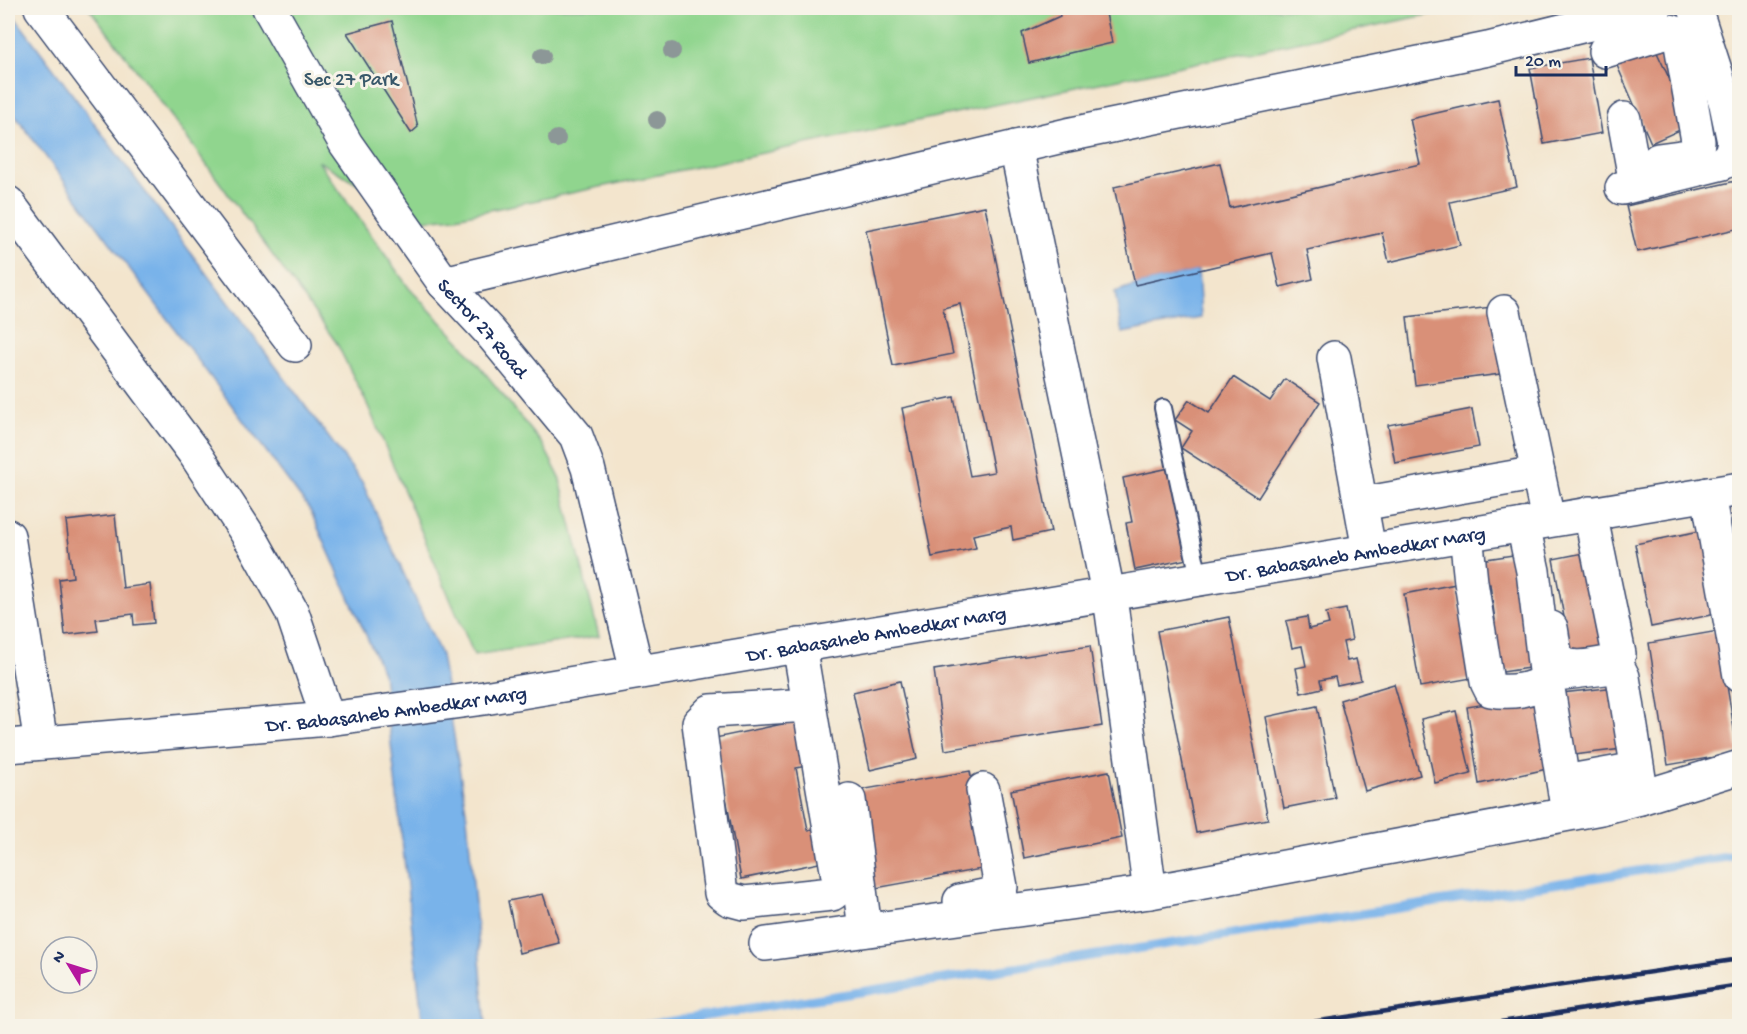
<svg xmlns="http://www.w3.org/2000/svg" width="1747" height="1034" viewBox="0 0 1747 1034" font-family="'Gochi Hand',sans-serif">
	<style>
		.green { fill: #90d58e; stroke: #568276; stroke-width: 1.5 }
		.water { fill: #79b3ea; stroke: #4a71a4; stroke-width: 1.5 }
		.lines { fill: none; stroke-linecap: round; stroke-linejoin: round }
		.stream { stroke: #79b3ea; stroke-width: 9 }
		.building { fill: #d99078 }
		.service-casing { stroke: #3b4a6f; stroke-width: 20 }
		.minor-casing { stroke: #3b4a6f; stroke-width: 36 }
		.tertiary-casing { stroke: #3b4a6f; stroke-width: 36 }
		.service { stroke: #fff; stroke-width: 16 }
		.minor { stroke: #fff; stroke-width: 33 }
		.tertiary { stroke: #fff; stroke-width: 33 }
		.rail { stroke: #1b2f5e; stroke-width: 4.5 }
		.tree { fill: #8c9797 }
		.labels { text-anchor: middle; stroke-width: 6; stroke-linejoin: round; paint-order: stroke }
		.park-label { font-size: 20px; fill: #38586a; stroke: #f7f3e8 }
		.street-label { font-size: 20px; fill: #1b2f5e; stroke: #f7f3e8 }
	</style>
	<rect width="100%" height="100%" fill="#f7f3e8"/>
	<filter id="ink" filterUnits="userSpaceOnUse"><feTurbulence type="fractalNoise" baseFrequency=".0167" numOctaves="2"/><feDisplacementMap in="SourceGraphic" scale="12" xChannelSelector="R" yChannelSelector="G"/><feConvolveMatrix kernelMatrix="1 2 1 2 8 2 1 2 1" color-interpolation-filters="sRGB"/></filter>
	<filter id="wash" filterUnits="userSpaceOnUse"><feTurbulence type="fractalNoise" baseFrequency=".008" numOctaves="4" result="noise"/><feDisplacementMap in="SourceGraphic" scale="24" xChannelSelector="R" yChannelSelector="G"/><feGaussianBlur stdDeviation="1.35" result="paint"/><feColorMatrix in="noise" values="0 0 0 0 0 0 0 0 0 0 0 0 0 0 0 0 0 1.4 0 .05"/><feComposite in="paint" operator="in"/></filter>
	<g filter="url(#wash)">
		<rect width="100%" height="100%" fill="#f3e5cd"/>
		<path class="green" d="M89,8H1460L456,217L423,220L318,161L409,288L461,343L543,445L559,476L599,636L474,655L368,406L336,342L160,101Z"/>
		<path class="water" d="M8,8L362,482L441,655L467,817L486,1026H423L383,673L310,510L8,106Z
			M1198,270L1201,318L1122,333L1115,292L1135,285Z"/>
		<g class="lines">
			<path class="stream" d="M641,1026L1740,855"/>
		</g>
		<g id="blocks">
			<path class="building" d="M1058,8H1105L1112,43L1029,63L1022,33L1060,16Z
				M392,21L418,127L411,133L347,33Z
				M1653,44L1691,125L1651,143L1612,54Z
				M1589,58L1602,133L1544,144L1530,68Z
				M1498,99L1517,187L1450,202L1460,245L1389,262L1382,233L1307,250L1313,279L1280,287L1272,253L1135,285L1114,187L1220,163L1230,208L1420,164L1410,119Z
				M1740,180V228L1637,252L1626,206Z
				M985,206L1051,532L1013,540L1011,527L973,535L976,548L932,557L902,408L954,397L970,476L994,472L960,304L943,308L953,354L893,366L866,230Z
				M1500,306L1508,373L1415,385L1407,317Z
				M1233,377L1270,401L1285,379L1320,402L1258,498L1181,448L1192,431L1175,420L1189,400L1209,413Z
				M1472,409L1479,447L1395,463L1388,425Z
				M1174,467L1192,558L1135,570L1126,523L1132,522L1123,478Z
				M115,515L123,588L150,584L154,623L134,625L133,614L96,619L98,631L65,635L59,579L73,577L66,521Z
				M1705,530L1721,613L1651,627L1635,544Z
				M1594,551L1612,646L1571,654L1553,559Z
				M1526,553L1542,666L1496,673L1489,621L1495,620L1490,584L1484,585L1480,560Z
				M1456,584L1472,678L1420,687L1404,594Z
				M1346,609L1352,640L1343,642L1347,661L1356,659L1361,680L1337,685L1335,677L1320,680L1322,688L1301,693L1296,668L1306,666L1302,646L1292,648L1286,621L1307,617L1309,629L1329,624L1326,613Z
				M1229,617L1268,819L1196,833L1157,631Z
				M1718,631L1738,753L1668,765L1649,643Z
				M1090,646L1102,726L945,750L934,670Z
				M900,681L917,759L870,770L853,692Z
				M1394,684L1420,775L1365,791L1340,700Z
				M1616,687L1622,749L1574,755L1562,693Z
				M1540,695L1556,767L1479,784L1467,707Z
				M1317,706L1335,798L1284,808L1266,717Z
				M1456,711L1471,774L1435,783L1421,719Z
				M802,720L811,765L796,768L808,830L822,828L829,861L741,879L715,738Z
				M970,771L987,868L865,890L848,792Z
				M1109,771L1122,838L1024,858L1011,790Z
				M543,894L559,943L519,953L508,901Z"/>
		</g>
	</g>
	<g filter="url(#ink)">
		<use href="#blocks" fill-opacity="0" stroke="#3b4a6f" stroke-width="1.5"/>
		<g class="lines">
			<defs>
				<path id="service" d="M1163,408L1199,578"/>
				<g id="minor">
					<path d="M41,8L295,345"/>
					<path id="s1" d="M269,8L346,144L444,283L489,331L576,436L588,468L637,671"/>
					<path d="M1605,51L1670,31L1676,33L1680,39L1698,141L1697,150L1688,156L1658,160"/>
					<path d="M1624,119L1636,184"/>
					<path d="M1016,147L1112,612L1150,892"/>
					<path d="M1622,188L1723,163L1731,154L1734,142L1726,104L1695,8"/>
					<path d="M8,203L195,454L254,544L292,612L328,719"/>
					<path d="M444,283L1067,135L1488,49L1655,8"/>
					<path d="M1504,312L1548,520"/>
					<path d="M1334,358L1369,550"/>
					<path d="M1708,494L1740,676"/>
					<path d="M1361,504L1538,473"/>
					<path d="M1466,534L1471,582L1487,682L1491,690C1509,693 1533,691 1546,679L1533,571L1523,525"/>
					<path d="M8,536L41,743"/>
					<path d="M1551,628C1553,637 1553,649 1557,657C1564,674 1601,664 1616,661L1619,654L1590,513"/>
					<path d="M799,645L839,882L837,890L832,894L744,903L729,899L721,893L699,723L711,711L809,705"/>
					<path d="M1564,782L1637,769"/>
					<path d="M849,800L865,930"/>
					<path d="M1568,813L1548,689L1549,682L1556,674L1613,667L1619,669L1623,677L1639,778L1640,798"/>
					<path d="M960,901L999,893L1001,887L983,790"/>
					<path d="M766,944L1150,892L1601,808L1640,798L1740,767"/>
				</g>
				<g id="tertiary">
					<path id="s2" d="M8,746L328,719L484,698L1740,489"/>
				</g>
			</defs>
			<use href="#service" class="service-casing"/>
			<use href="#minor" class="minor-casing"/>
			<use href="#tertiary" class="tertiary-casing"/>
			<use href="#service" class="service"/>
			<use href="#minor" class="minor"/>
			<use href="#tertiary" class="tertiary"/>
			<path class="rail" d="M1285,1026L1740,959
				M1474,1026L1740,985"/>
		</g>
		<g class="tree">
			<circle cx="672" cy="51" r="9"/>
			<circle cx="542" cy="56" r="9"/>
			<circle cx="657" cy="120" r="9"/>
			<circle cx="557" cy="139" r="9"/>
		</g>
	</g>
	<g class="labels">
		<g class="park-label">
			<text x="351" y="85">Sec 27 Park</text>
		</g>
		<g class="street-label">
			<text dy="7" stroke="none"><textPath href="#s1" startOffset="386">Sector 27 Road</textPath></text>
			<text dy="7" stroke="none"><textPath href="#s2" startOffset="1362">Dr. Babasaheb Ambedkar Marg</textPath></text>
			<text dy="7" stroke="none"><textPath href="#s2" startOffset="876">Dr. Babasaheb Ambedkar Marg</textPath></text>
			<text dy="7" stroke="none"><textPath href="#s2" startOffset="390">Dr. Babasaheb Ambedkar Marg</textPath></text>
		</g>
	</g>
	<rect width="1747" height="1034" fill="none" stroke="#f7f3e8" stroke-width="30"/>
	<g transform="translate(69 965) rotate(308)"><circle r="28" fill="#f7f3e8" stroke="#9fa5b1" stroke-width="1.5"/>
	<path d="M0-4.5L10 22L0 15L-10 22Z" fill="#b5179e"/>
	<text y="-9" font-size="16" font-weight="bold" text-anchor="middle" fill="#1b2f5e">N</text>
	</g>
	<path d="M1516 66v9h90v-9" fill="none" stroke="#1b2f5e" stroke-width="3"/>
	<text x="1525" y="66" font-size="18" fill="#1b2f5e" stroke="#f7f3e8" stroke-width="4.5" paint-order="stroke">20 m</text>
</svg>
